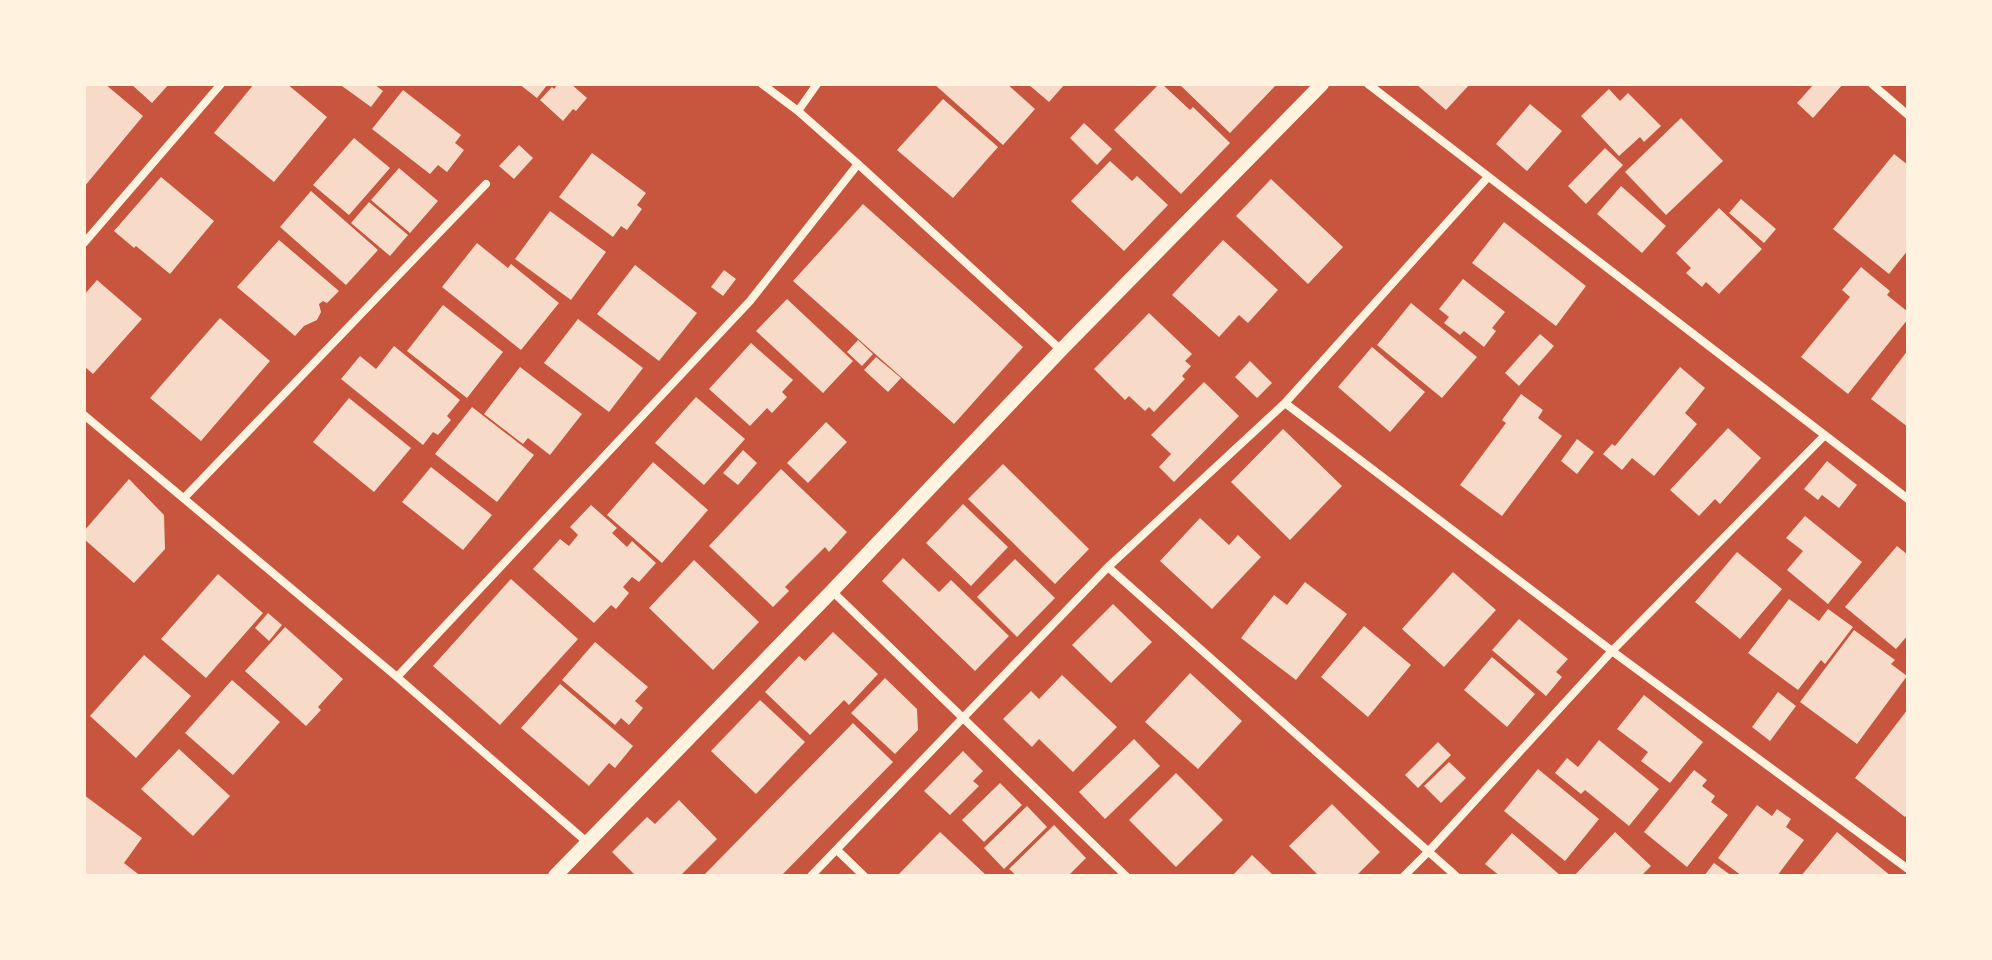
<svg xmlns="http://www.w3.org/2000/svg" width="1992" height="960" viewBox="0 0 1992 960" font-family="Arial,sans-serif">
	<style>
		.building { fill: #f7dbc8 }
		.lines { fill: none; stroke-linecap: round; stroke-linejoin: round }
		.minor { stroke: #fff3e0; stroke-width: 8 }
		.tertiary { stroke: #fff3e0; stroke-width: 14 }
	</style>
	<rect width="100%" height="100%" fill="#c8553d"/>
	<path class="building" d="M84,84H105L143,116L84,187Z
		M131,84H169L152,103Z
		M254,84H287L327,117L274,182L214,133Z
		M344,84H374L383,91L371,107L342,86Z
		M519,84H548L537,98Z
		M558,84H571L587,98L576,111L573,109L563,121L540,100L552,87L554,89Z
		M934,84H1007L1035,109L1003,145Z
		M1028,84H1065L1049,102Z
		M1159,84H1162L1190,110L1193,107L1230,143L1181,194L1114,130Z
		M1179,84H1277L1230,133Z
		M1416,84H1470L1446,110Z
		M1814,84H1843L1813,118L1797,103Z
		M1609,89L1620,101L1628,93L1661,126L1644,142L1640,137L1619,156L1581,116Z
		M403,90L461,135L455,143L464,150L447,172L438,165L430,174L372,129Z
		M943,99L998,147L953,198L897,150Z
		M1530,104L1562,131L1527,171L1496,144Z
		M1681,118L1723,161L1666,215L1625,172Z
		M1084,123L1112,149L1097,165L1070,138Z
		M354,138L390,168L349,215L313,185Z
		M519,145L533,158L514,179L499,166Z
		M1605,148L1623,165L1586,204L1568,186Z
		M592,153L646,193L637,205L642,209L627,230L621,226L613,237L559,197Z
		M1894,154L1908,165V250L1889,274L1833,229Z
		M1110,161L1132,181L1137,176L1168,205L1124,251L1071,201Z
		M399,168L438,201L410,233L371,200Z
		M161,177L214,221L170,274L136,246L134,248L114,231Z
		M1271,179L1343,247L1308,284L1236,216Z
		M1621,186L1666,226L1642,253L1597,214Z
		M311,191L378,250L346,285L280,227Z
		M1741,199L1776,229L1764,243L1729,213Z
		M369,202L408,235L390,256L351,223Z
		M863,204L1023,347L954,424L793,281Z
		M1719,208L1762,249L1719,294L1706,282L1702,287L1686,273L1691,268L1676,253Z
		M550,211L606,252L571,300L515,259Z
		M1504,222L1586,286L1556,326L1472,263Z
		M279,240L339,291L327,303L323,301L319,304L321,312L317,320L304,326L295,336L237,287Z
		M1223,240L1278,290L1248,323L1239,315L1219,337L1172,295Z
		M477,243L508,268L511,264L559,303L521,350L442,287Z
		M635,265L697,313L659,361L597,314Z
		M1861,267L1890,291L1887,295L1908,312V319L1848,394L1801,357L1850,297L1842,290Z
		M724,270L736,279L723,296L711,287Z
		M1463,279L1505,312L1492,328L1496,331L1484,347L1464,331L1460,335L1444,323L1449,317L1439,309Z
		M97,280L142,319L93,374L84,366V295Z
		M787,299L853,361L823,393L756,331Z
		M1411,303L1477,357L1442,398L1377,345Z
		M443,305L503,352L467,398L407,351Z
		M1149,313L1192,354L1185,361L1191,366L1182,376L1185,379L1154,412L1149,407L1145,411L1129,396L1125,400L1094,369Z
		M220,318L270,361L201,441L150,398Z
		M578,319L643,368L609,412L544,363Z
		M1540,334L1554,346L1519,386L1505,373Z
		M858,340L873,354L862,366L847,352Z
		M751,343L793,380L782,392L787,397L772,413L767,408L750,426L709,389Z
		M394,346L460,400L447,416L451,420L438,435L433,432L423,445L341,379L360,356L376,369Z
		M1372,347L1425,392L1390,432L1338,387Z
		M1908,350V427L1871,399Z
		M876,357L901,378L888,392L864,370Z
		M1250,361L1272,383L1257,398L1235,377Z
		M520,367L582,414L550,455L528,438L523,444L484,414Z
		M1680,367L1705,388L1685,413L1697,424L1654,476L1632,458L1622,470L1603,454L1612,444L1615,446Z
		M1204,382L1239,416L1174,482L1159,467L1171,454L1151,435Z
		M1521,394L1543,410L1538,418L1562,436L1502,516L1460,485L1506,423L1502,420Z
		M696,397L745,439L704,485L655,443Z
		M349,398L411,448L374,492L313,442Z
		M472,407L534,455L497,502L435,454Z
		M826,422L847,442L808,483L787,463Z
		M1728,428L1761,458L1720,504L1715,499L1699,516L1670,490Z
		M1283,429L1342,486L1290,540L1231,482Z
		M1577,439L1594,452L1577,474L1561,461Z
		M743,450L757,463L738,485L723,473Z
		M1827,461L1857,485L1839,508L1822,495L1818,500L1804,489Z
		M653,462L708,510L662,563L607,515Z
		M1003,464L1089,549L1055,584L968,499Z
		M431,467L492,515L463,550L402,502Z
		M781,469L847,532L829,552L825,547L785,587L789,591L773,607L709,546Z
		M129,479L164,515L165,549L134,583L84,539V531Z
		M963,504L1008,547L971,586L926,543Z
		M591,505L617,528L612,533L627,547L632,541L656,563L639,582L632,577L623,587L629,593L616,609L611,605L594,623L533,569L560,539L569,546L578,535L570,527Z
		M1805,516L1862,562L1828,604L1787,570L1803,551L1786,538Z
		M1200,518L1229,545L1238,535L1261,557L1212,609L1160,561Z
		M1897,546L1908,555V635L1896,649L1845,607Z
		M1737,552L1782,589L1740,639L1695,602Z
		M903,558L939,592L951,580L1009,636L975,671L882,581Z
		M1015,559L1055,598L1017,637L977,597Z
		M694,560L759,622L713,670L649,608Z
		M1453,572L1496,610L1444,667L1402,629Z
		M218,574L263,613L206,678L161,639Z
		M511,579L578,639L500,725L433,666Z
		M1305,582L1347,614L1296,680L1241,638L1274,595L1287,605Z
		M1789,599L1819,621L1828,609L1853,627L1825,664L1821,660L1798,690L1748,653Z
		M1113,604L1152,642L1111,683L1072,645Z
		M268,613L282,625L269,641L255,628Z
		M1519,619L1568,659L1556,672L1562,677L1546,696L1492,650Z
		M1364,626L1411,665L1368,717L1321,677Z
		M285,627L343,679L318,707L321,710L306,726L245,671Z
		M1854,630L1895,660L1891,664L1907,676L1857,744L1800,702Z
		M833,632L878,674L849,705L844,700L810,735L765,692L799,656L805,661Z
		M595,642L648,687L635,701L643,708L629,725L621,718L615,725L562,680Z
		M144,655L191,696L136,758L90,716Z
		M1492,657L1535,694L1507,727L1464,690Z
		M1190,673L1242,721L1198,769L1145,722Z
		M1062,675L1117,727L1073,772L1039,739L1032,747L1003,719L1031,691L1039,699Z
		M885,678L917,709L918,730L895,754L851,713Z
		M232,680L280,722L233,775L185,733Z
		M560,684L633,746L615,768L609,763L589,786L521,728Z
		M1778,692L1796,706L1770,741L1752,727Z
		M1644,695L1703,742L1670,783L1641,761L1648,752L1617,729Z
		M760,700L805,742L756,794L711,751Z
		M1908,709V813L1905,817L1855,778Z
		M853,723L893,762L781,876H707L705,874Z
		M1134,739L1160,766L1105,819L1079,792Z
		M1599,740L1659,789L1629,826L1585,790L1581,794L1555,773L1567,758L1578,767Z
		M1438,742L1451,755L1418,788L1405,775Z
		M179,749L230,796L193,836L141,789Z
		M963,751L983,771L973,781L979,786L950,815L924,791Z
		M1449,762L1466,778L1441,803L1424,786Z
		M1538,769L1599,819L1565,861L1504,811Z
		M1694,770L1707,780L1702,786L1715,796L1711,802L1728,815L1687,867L1644,832Z
		M1176,773L1223,820L1176,867L1129,820Z
		M1000,783L1022,805L984,842L962,820Z
		M84,795L142,838L124,863L138,874L137,876H84Z
		M679,800L717,839L680,876H636L612,852L647,817L655,824Z
		M1332,804L1380,852L1356,876H1319L1289,846Z
		M1757,805L1772,816L1777,809L1791,819L1786,827L1804,840L1777,876H1742L1718,858Z
		M1027,806L1047,827L1004,869L984,848Z
		M1054,825L1086,858L1068,876H1017L1009,869Z
		M940,832L987,876H901L899,874Z
		M1615,832L1651,866L1641,876H1574Z
		M1837,832L1891,876H1801Z
		M1512,833L1561,876H1500L1485,864Z
		M1252,855L1274,876H1232Z
		M1714,863L1732,876H1704Z"/>
	<g class="lines">
		<path class="minor" d="M762,84L798,111L858,164L1061,350
			M1368,84L1908,499
			M1872,84L1908,115
			M798,111L817,84
			M84,243L221,84
			M1285,403L1612,651L1908,869
			M84,415L397,677L588,843
			M184,498L486,184
			M1108,567L1456,876
			M832,591L1126,876
			M397,677L750,301L858,164
			M837,850L864,876
			M811,876L1108,567L1285,403L1488,177
			M1404,876L1428,852L1612,651L1825,435"/>
		<path class="tertiary" d="M555,876L832,591L1061,350L1322,84"/>
	</g>
	<rect width="1992" height="960" fill="none" stroke="#fff3e0" stroke-width="172"/>
</svg>
